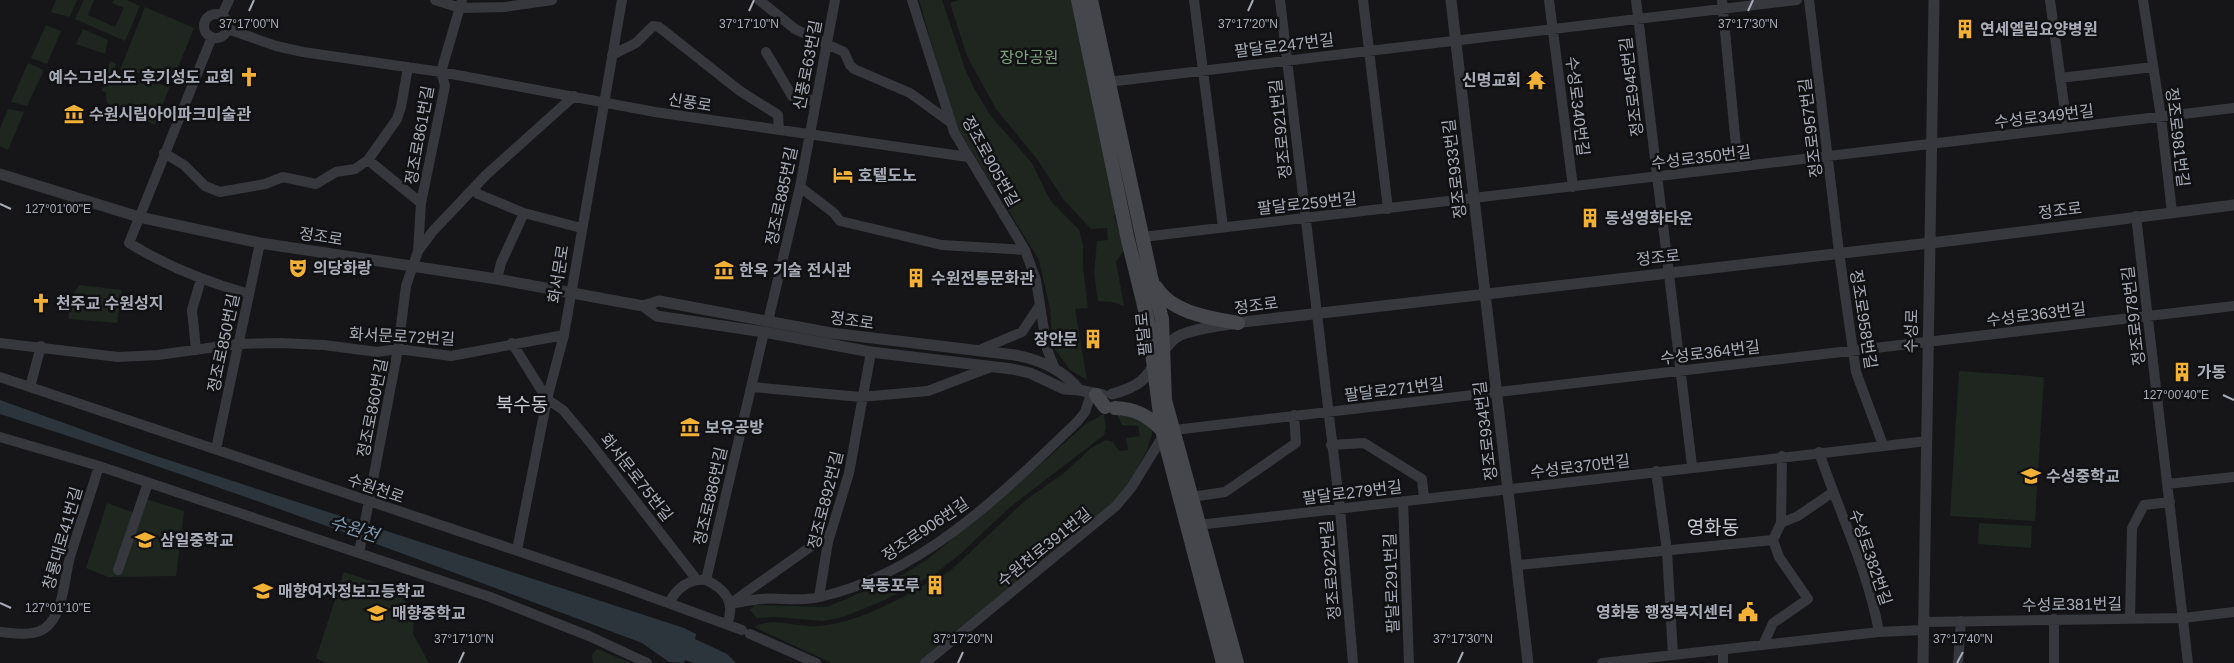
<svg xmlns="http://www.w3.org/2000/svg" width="2234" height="663" viewBox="0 0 2234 663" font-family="Helvetica,'Noto Sans KR',sans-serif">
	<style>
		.green { fill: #1e261f }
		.water { fill: #2c353c }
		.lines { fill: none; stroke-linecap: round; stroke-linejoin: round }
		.minor { stroke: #37383d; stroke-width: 10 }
		.tertiary { stroke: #37383d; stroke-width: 11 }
		.secondary { stroke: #45474d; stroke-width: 14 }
		.ticks { fill: none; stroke: #a8adb8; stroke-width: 2 }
		.labels { text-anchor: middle; stroke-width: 5; stroke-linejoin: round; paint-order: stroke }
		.poi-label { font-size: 16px; font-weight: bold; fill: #a8adb8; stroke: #111113; text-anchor: start }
		.street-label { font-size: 16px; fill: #a8adb8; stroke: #111113 }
		.park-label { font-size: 16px; fill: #7fa381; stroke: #111113 }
		.water-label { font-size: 18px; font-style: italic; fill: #7f9bb3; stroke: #111113 }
		.quarter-label { font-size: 19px; fill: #c9ccd4; stroke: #111113 }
		.ticks-label { font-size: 12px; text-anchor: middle; fill: #a8adb8; stroke: #111113; stroke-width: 5; stroke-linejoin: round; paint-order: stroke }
	</style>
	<rect width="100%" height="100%" fill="#161618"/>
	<path class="green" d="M56,0H77L70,17L51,12Z
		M84,0H94L88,15L115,27L124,8L112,3L114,0H127L140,6L125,41L75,19Z
		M919,0H942L965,69L974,88L990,115L1032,163L1050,200L1079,230L1083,245V268L1088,308L1075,309L1087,380L1070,370L1053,346L1050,309L1039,260L955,124Z
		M959,0H1074L1120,213L1114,215L1124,250L1116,262L1124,306L1113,302L1098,301L1094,273L1097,241L1108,240L1107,228L1091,229L1064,200L1037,159L996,109L967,56L950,3Z
		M145,7L194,28L173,80L120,70Z
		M46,25L61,31L47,64L31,58Z
		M83,29L108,40L105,54L76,44Z
		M110,61L116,64L113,76L170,86L155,125L107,103L106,92L102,91Z
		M28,63L44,70L27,106L11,102Z
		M8,109L24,112L8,150L0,146V129Z
		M79,285L122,290L117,323L69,319V300Z
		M1959,371L2044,377L2035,521L1950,516Z
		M1130,413L1150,424L1152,434L1147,450L1124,492L1097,519L922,663H832L754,627C774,616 796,628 818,626C857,623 894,602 928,583L933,595L944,590L938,578L950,571L1027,499L1064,473L1091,448L1106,440L1113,442L1119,451L1128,450L1126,438L1140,436L1138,426L1122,425L1117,414Z
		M1104,414L1106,428L1104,435L1009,508L959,555L936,573L885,600L843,617L823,621L775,617L757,618L750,610L755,605L827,607L904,574L928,559L953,538L968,523L1025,478L1087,423Z
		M140,497L184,511L176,576L108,577L86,568L107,503L135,513Z
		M1979,523L2032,526L2031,548L1978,544Z
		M344,572L401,591L414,621L413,634L429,663H326L316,658Z
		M597,649L631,663H593L592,655Z"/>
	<path class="water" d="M0,400L150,454L684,628L696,634L695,639L727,654L736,663H694L685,660L684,663L669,662L642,643C429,563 216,483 0,414Z"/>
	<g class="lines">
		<path class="minor" d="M435,0L460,8L505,7L552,0
			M759,0L795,29L844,52L850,65L854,69L910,93L950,122
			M912,0L954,132L1025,250L1036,280L1047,349L1055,369
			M1194,0L1223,227
			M1280,0L1340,509L1353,663
			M1363,0L1388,209
			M1549,0L1573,187
			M1636,0L1692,466
			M1722,0L1738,167
			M1809,0L1839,252L1856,372L1883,445
			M2050,0L2067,127
			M2143,0L2161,117L2172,212
			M204 26a12 12 0 1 1 24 0a12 12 0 1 1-24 0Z
			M222,15L229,0
			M228,29L276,46L303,52L441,72L655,112L968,157
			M212,37L129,243C166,266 207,282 249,294
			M766,52L792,96L815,101
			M612,55L636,43L653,26L659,27L740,91L775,113L778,115L779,130
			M2060,78L2153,67
			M1108,82L1797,0
			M164,153L184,165L205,186L220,192L265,184L283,177L316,184L336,172L355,169L368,160L397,119L401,107L408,67
			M368,160L421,203
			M800,187L834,213L840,221L942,245L1025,250
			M474,188L478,194L524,213L581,228
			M2136,216L2188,663
			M1143,237L2234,108
			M418,251L433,231L486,175L574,96
			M497,279L501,263L524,213
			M768,321L800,187L835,0
			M0,343L118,357L158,355L237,344L280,343L324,345L377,352L398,349L451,356L564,335
			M512,343L547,399L563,410L589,441L697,580
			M196,350L192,310L201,279
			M977,351L1022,332L1040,305
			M0,377L616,584L742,630
			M30,387L41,346
			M752,387L861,397L928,391L991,367
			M1174,430L2234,306
			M0,437L99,466L490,597L589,636L647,663
			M1331,445L1364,443L1422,479L1424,499
			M216,449L260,243
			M1819,452C1839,512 1868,570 1879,632
			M1656,471L1667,551L1673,655
			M2167,484L2234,477
			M1191,497L1225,492L1296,443L1294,415
			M1403,501L1409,663
			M1781,523L1798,516L1833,492
			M1198,525L1927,441
			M517,550L547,399L564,335L622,0
			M359,553L398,349L406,286L418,251L421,203L445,86L441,72L462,0
			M1518,565L1773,540
			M118,570L148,483
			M706,580L764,332
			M819,597L828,542L849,473L871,352
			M669,603C676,589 689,578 706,580C725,589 736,602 727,624
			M731,603L830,533
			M730,604C740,602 750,600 760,599C780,597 800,602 820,597C923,573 1003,493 1077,422L1085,412L1091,394
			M2130,619L2132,528L2144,505L2170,502
			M1923,622L2183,618L2234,612
			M0,632C14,633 33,637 45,628C64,614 64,578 70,557C79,527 90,496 99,466
			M750,634L816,663
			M1763,645L1773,623L1808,599L1779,557L1773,540L1781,523L1782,456
			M1723,650V663
			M925,663L1116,506L1131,488L1160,441L1165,440
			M1602,663L1879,632L1923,630
			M1958,663L1961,621
			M2054,663V619"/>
		<path class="tertiary" d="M1451,0L1528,663
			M0,174L139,217L260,243L497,279L643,306L657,316L764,332L871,352L1012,369L1030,373L1064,389L1079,390L1103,395
			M643,306L659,301L831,333L1015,355C1040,360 1063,369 1079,390
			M1112,394C1156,383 1147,365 1173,340C1183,329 1227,325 1243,322L1956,240L2234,205
			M1923,663L1934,0"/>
		<path class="secondary" d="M1078,0L1127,236L1148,322L1162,430L1223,663
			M1091,0L1151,277L1162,319L1165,400L1237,663
			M1156,287C1172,313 1210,318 1238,323
			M1096,395L1105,407
			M1115,408C1136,409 1147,415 1162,430"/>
	</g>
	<path class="ticks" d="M249,11L254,0M749,11L754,0M1248,11L1253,0M1748,11L1753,0M0,204L11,209M2223,395L2234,400M0,603L11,608M459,663L464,652M958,663L963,652M1458,663L1463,652M1957,663L1963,652"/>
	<defs>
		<symbol id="building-bare" viewBox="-9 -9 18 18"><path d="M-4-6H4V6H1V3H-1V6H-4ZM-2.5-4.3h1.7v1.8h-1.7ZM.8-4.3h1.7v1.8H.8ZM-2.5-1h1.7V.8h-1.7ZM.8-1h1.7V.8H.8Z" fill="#f2b134" stroke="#111113" stroke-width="2.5" paint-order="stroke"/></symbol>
		<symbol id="church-bare" viewBox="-9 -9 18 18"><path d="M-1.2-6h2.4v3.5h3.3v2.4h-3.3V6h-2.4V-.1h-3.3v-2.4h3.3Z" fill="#f2b134" stroke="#111113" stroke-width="2.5" paint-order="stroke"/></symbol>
		<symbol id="temple-bare" viewBox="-9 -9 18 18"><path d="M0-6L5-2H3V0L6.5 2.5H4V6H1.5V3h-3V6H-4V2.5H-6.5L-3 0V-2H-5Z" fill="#f2b134" stroke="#111113" stroke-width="2.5" paint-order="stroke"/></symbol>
		<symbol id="museum-bare" viewBox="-9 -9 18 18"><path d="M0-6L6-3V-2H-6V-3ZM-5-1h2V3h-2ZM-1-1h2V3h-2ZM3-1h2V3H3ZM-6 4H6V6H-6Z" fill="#f2b134" stroke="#111113" stroke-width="2.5" paint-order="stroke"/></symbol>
		<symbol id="hotel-bare" viewBox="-9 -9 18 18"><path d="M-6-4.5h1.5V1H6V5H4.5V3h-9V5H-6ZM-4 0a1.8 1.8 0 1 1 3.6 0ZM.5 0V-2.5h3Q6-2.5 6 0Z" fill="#f2b134" stroke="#111113" stroke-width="2.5" paint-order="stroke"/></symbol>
		<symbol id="theatre-bare" viewBox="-9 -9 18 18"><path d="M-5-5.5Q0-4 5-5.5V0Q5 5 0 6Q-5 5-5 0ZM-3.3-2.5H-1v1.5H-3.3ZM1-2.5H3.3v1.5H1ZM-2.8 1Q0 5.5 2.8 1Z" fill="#f2b134" stroke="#111113" stroke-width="2.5" paint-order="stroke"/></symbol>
		<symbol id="school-bare" viewBox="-9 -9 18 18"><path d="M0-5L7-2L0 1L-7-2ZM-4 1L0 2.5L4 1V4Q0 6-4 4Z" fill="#f2b134" stroke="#111113" stroke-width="2.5" paint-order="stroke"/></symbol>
		<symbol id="civic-bare" viewBox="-9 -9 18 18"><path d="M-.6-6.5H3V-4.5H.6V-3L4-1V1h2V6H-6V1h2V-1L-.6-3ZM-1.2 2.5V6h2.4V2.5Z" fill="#f2b134" stroke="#111113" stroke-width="2.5" paint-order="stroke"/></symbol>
	</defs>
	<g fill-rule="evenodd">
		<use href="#building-bare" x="1951" y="15" width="28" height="28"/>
		<use href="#church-bare" x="235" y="63" width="28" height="28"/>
		<use href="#temple-bare" x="1522" y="66" width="28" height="28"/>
		<use href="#museum-bare" x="60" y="100" width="28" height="28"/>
		<use href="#hotel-bare" x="829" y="161" width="28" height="28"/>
		<use href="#building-bare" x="1576" y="204" width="28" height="28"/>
		<use href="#theatre-bare" x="284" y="254" width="28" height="28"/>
		<use href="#museum-bare" x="710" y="256" width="28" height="28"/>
		<use href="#building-bare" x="902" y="264" width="28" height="28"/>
		<use href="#church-bare" x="27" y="289" width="28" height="28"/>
		<use href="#building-bare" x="1079" y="325" width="28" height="28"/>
		<use href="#building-bare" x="2168" y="358" width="28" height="28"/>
		<use href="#museum-bare" x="676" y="413" width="28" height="28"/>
		<use href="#school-bare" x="2017" y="462" width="28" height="28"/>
		<use href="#school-bare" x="131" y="526" width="28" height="28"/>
		<use href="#building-bare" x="921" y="571" width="28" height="28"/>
		<use href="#school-bare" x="249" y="577" width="28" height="28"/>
		<use href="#civic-bare" x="1734" y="598" width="28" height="28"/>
		<use href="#school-bare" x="363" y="599" width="28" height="28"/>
	</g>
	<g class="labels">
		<g class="poi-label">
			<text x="1980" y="35">연세엘림요양병원</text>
			<text x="234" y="83" text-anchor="end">예수그리스도 후기성도 교회</text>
			<text x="1521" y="86" text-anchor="end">신명교회</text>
			<text x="89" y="120">수원시립아이파크미술관</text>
			<text x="858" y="181">호텔도노</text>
			<text x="1605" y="224">동성영화타운</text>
			<text x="313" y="274">의당화랑</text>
			<text x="739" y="276">한옥 기술 전시관</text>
			<text x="931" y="284">수원전통문화관</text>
			<text x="56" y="309">천주교 수원성지</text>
			<text x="1078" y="345" text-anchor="end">장안문</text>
			<text x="2197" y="378">가동</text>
			<text x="705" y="433">보유공방</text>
			<text x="2046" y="482">수성중학교</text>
			<text x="160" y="546">삼일중학교</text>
			<text x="920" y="591" text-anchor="end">북동포루</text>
			<text x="278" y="597">매향여자정보고등학교</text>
			<text x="1733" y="618" text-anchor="end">영화동 행정복지센터</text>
			<text x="392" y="619">매향중학교</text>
		</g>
		<g class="street-label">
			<text transform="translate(1284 45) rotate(-7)" y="6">팔달로247번길</text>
			<text transform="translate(807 65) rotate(-79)" y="6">신풍로63번길</text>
			<text transform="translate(1631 87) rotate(-97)" y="6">정조로945번길</text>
			<text transform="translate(690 102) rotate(9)" y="6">신풍로</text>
			<text transform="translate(1578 106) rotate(83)" y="6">수성로340번길</text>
			<text transform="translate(2044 116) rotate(-7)" y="6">수성로349번길</text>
			<text transform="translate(1810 128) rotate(-97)" y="6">정조로957번길</text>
			<text transform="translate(1280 129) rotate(-96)" y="6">정조로921번길</text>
			<text transform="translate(419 135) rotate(-80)" y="6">정조로861번길</text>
			<text transform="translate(2178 137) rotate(83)" y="6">정조로981번길</text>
			<text transform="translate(1701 157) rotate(-7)" y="6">수성로350번길</text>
			<text transform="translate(991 161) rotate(61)" y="6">정조로905번길</text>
			<text transform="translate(1454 169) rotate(-97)" y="6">정조로933번길</text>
			<text transform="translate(781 196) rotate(-78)" y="6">정조로885번길</text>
			<text transform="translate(1307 203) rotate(-6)" y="6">팔달로259번길</text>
			<text transform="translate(2060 210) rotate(-7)" y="6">정조로</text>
			<text transform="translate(321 236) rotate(9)" y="6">정조로</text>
			<text transform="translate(1658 257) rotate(-6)" y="6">정조로</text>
			<text transform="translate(558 274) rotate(-81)" y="6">화서문로</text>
			<text transform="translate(1256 305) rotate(-8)" y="6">정조로</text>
			<text transform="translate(2036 314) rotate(-7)" y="6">수성로363번길</text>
			<text transform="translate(2133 316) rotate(-97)" y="6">정조로978번길</text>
			<text transform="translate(1864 319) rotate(81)" y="6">정조로958번길</text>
			<text transform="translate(852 320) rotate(8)" y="6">정조로</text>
			<text transform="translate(1911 331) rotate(-89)" y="6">수성로</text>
			<text transform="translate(1143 334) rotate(-95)" y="6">팔달로</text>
			<text transform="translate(402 336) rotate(3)" y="6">화서문로72번길</text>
			<text transform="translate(223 343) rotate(-78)" y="6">정조로850번길</text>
			<text transform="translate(1710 352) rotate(-7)" y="6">수성로364번길</text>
			<text transform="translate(1394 389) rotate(-7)" y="6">팔달로271번길</text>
			<text transform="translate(372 408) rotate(-79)" y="6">정조로860번길</text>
			<text transform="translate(1485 431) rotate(-97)" y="6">정조로934번길</text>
			<text transform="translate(1580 466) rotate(-7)" y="6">수성로370번길</text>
			<text transform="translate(637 477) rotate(52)" y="6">화서문로75번길</text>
			<text transform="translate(376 488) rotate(19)" y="6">수원천로</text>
			<text transform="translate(1352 492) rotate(-7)" y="6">팔달로279번길</text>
			<text transform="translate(710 496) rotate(-77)" y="6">정조로886번길</text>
			<text transform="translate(825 500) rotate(-76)" y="6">정조로892번길</text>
			<text transform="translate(925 529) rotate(-34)" y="6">정조로906번길</text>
			<text transform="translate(62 538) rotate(-74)" y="6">창룡대로41번길</text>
			<text transform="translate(1044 547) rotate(-39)" y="6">수원천로391번길</text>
			<text transform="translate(1871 557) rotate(71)" y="6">수성로382번길</text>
			<text transform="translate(1330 570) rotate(-95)" y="6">정조로922번길</text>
			<text transform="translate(1391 583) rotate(-92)" y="6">팔달로291번길</text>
			<text transform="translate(2072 604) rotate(-1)" y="6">수성로381번길</text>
		</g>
		<g class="park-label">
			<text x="1029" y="63">장안공원</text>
		</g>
		<g class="water-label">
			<text transform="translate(354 529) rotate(17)" y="6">수원천</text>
		</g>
		<g class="quarter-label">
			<text x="522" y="411">북수동</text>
			<text x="1713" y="534">영화동</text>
		</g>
	</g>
	<g class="ticks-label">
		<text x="249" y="28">37°17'00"N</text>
		<text x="749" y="28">37°17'10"N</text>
		<text x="1248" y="28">37°17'20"N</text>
		<text x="1748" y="28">37°17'30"N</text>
		<text x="58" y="213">127°01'00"E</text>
		<text x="2176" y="399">127°00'40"E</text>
		<text x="58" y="612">127°01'10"E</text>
		<text x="464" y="643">37°17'10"N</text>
		<text x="963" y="643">37°17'20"N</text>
		<text x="1463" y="643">37°17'30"N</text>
		<text x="1963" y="643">37°17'40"N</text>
	</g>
</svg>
